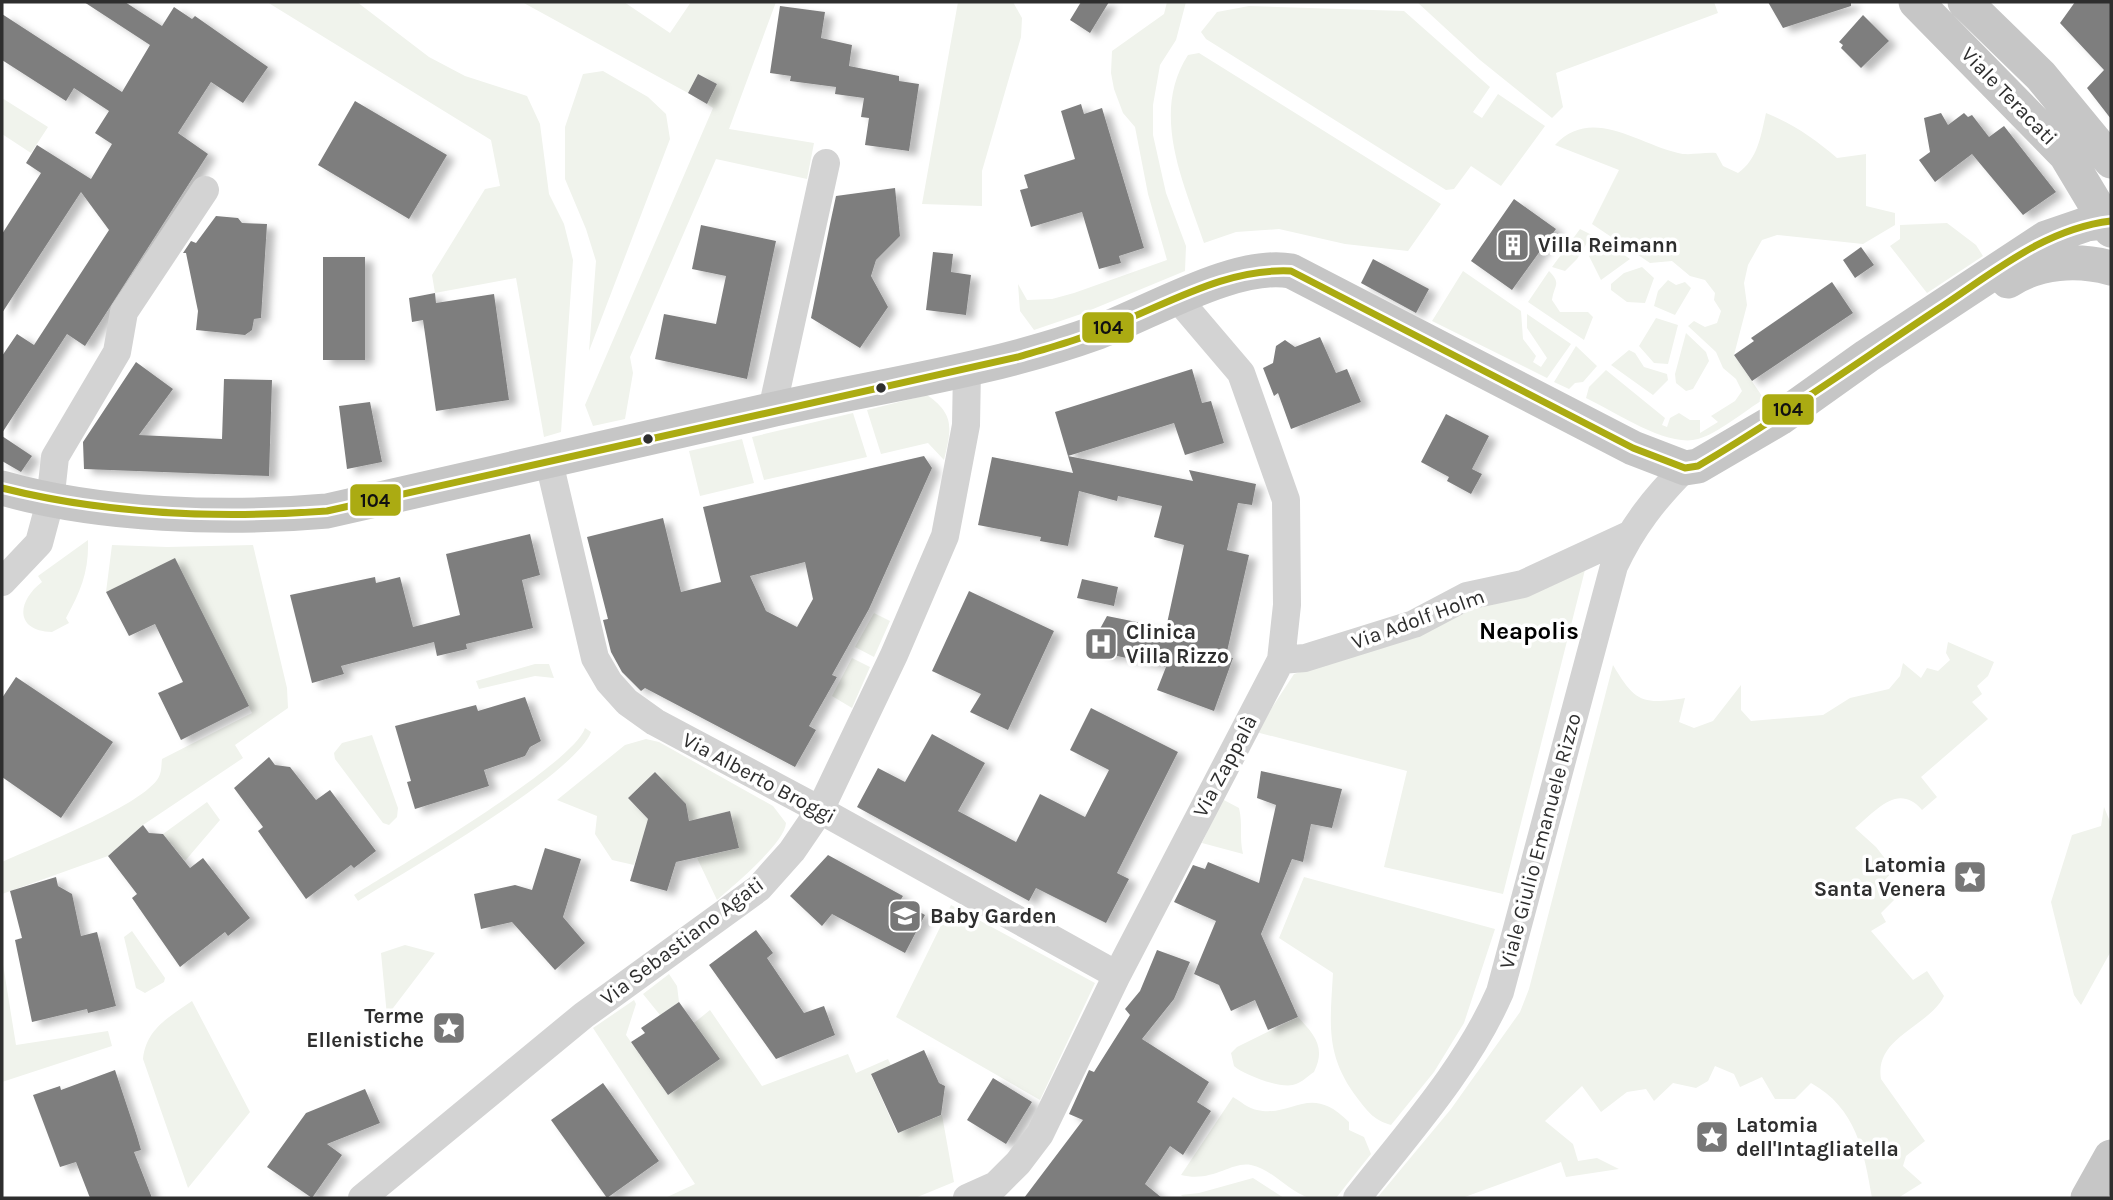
<svg xmlns="http://www.w3.org/2000/svg" width="2113" height="1200" viewBox="0 0 2113 1200" font-family="Karla,sans-serif">
	<style>
		.green { fill: #f0f3ec }
		.building { fill: #7e7e7e; fill-rule: evenodd; filter: url(#shadow) }
		.lines { fill: none; stroke-linecap: round; stroke-linejoin: round }
		.minor { stroke: #d3d3d3; stroke-width: 28 }
		.major { stroke: #c6c6c6; stroke-width: 35 }
		.bus-1-casing { stroke: #fff; stroke-width: 12 }
		.bus-1 { stroke: #abab12; stroke-width: 7 }
		.bus-dot { fill: #2e2e2e; stroke: #fff; stroke-width: 2.5 }
		.labels { text-anchor: middle; stroke-width: 7; stroke-linejoin: round; paint-order: stroke }
		.street-label { font-size: 21px; fill: #2e2e2e; stroke: #fff }
		.poi-label { font-size: 21px; font-weight: bold; fill: #2e2e2e; stroke: #fff; text-anchor: start }
		.quarter-label { font-size: 24px; font-weight: bold; fill: #000; stroke: #fff }
		.line-badge { stroke: #fff; stroke-width: 2.5 }
		.pale-badge-label { font-size: 19px; text-anchor: middle; font-weight: bold; fill: #111 }
	</style>
	<defs>
		<filter id="shadow"><feDropShadow dx="8" dy="4.5" stdDeviation="3.5" flood-color="#0004"/></filter>
	</defs>
	<rect width="100%" height="100%" fill="#fff"/>
	<path class="green" d="M267,2H357L429,57L465,76L527,96L540,124L549,194L564,224L573,260L561,432L544,437L516,278L435,293L432,275L485,189L500,186L491,140Z
		M522,2H624L670,33L691,2H776L729,129L814,143L807,179L716,159L630,357L633,373L625,419L593,426L585,405L713,108L707,104L717,84L698,74L688,93Z
		M958,2H1013L1022,18L1021,37L982,171V206L922,204Z
		M1167,2H1186L1176,40L1160,65L1153,105V135L1166,193L1186,246L1185,271L1081,314L1034,330L1020,311L1018,284L1027,300L1052,299L1074,293L1167,260L1148,194L1135,127L1123,113L1114,89L1111,73L1112,51L1164,14Z
		M1417,2H1714L1718,13L1556,73L1563,107L1552,118L1480,60Z
		M1249,6L1404,11L1490,87L1473,112L1482,118L1498,94L1545,126L1501,186L1471,166L1454,189L1446,190L1206,39L1201,32L1217,12Z
		M1199,53L1441,204L1408,251L1345,244L1279,229L1236,232L1204,243C1184,183 1150,114 1188,55Z
		M603,71L648,97L666,114L670,139L589,351L596,261L586,229L565,179V127L583,74Z
		M2,98L48,127L31,153L2,134Z
		M1766,113C1793,124 1815,139 1837,158L1866,154V206L1895,213V225L1863,244L1777,235L1762,240L1748,265L1744,283L1747,305L1734,355L1764,399C1746,410 1717,434 1698,439C1667,448 1614,411 1586,398L1589,387L1606,370L1665,418L1662,425L1667,427L1670,418L1679,413L1690,420H1700V433L1718,422L1711,416L1735,401L1742,391L1736,379L1723,368L1716,352L1688,326L1694,321L1705,327L1717,323L1721,311L1714,300L1715,293L1705,280L1690,276L1672,261L1650,263L1592,224L1619,170L1555,145C1591,106 1636,143 1678,153C1689,156 1703,152 1716,153L1723,166L1738,173C1758,159 1761,135 1766,113Z
		M1947,223L1976,245L1983,256L1927,293L1890,246L1900,239V225Z
		M1580,229L1592,235L1577,259L1565,271L1552,267Z
		M1600,243H1607L1630,259L1601,280L1589,256Z
		M1642,267L1654,278L1645,303L1627,302L1611,290V284L1624,273Z
		M1463,271L1521,311L1523,339L1536,356L1533,362L1541,367L1547,358L1527,328V314L1571,344L1547,378L1432,321Z
		M1549,271C1562,284 1554,285 1552,300L1560,312H1588L1593,317L1584,340L1528,302Z
		M1668,280L1676,285L1685,282L1691,288L1675,315L1654,306L1658,291Z
		M1656,318L1678,325L1668,364L1654,363L1639,346Z
		M1686,333L1706,352L1709,361L1693,389L1686,391L1676,383L1675,374Z
		M1576,346L1597,366L1583,382L1575,383L1569,389L1554,382Z
		M1629,350L1635,353L1644,367L1667,374L1668,380L1653,395L1611,365Z
		M927,395C956,415 951,430 944,460L928,443L881,454L867,410Z
		M853,413L867,457L764,480L752,437Z
		M742,439L754,483L700,496L689,451Z
		M88,540C89,571 81,591 66,618L69,623L52,632C14,631 17,601 42,582L38,576Z
		M112,545L167,547L253,545L287,688L288,708L235,745L243,758L143,825L108,856L2,894V862C37,846 136,808 157,780C162,773 161,767 162,759L252,713L175,559L106,592Z
		M1587,562L1503,894L1384,867L1407,771L1256,732L1294,674L1416,636L1470,604Z
		M874,613L890,621L874,657L855,647Z
		M1948,642L1994,662L1988,676L1977,686L1982,694L1972,702L1988,719L1921,777L1937,797L1922,810C1898,782 1876,811 1855,828L1876,847L1894,870L1881,884L1894,900L1881,913L1886,922L1871,931L1913,980L1927,971L1944,996C1929,1027 1874,1037 1881,1079L1925,1141L1906,1156L1903,1166L1922,1183L1898,1198H1872C1864,1151 1856,1108 1811,1083L1795,1099H1775L1762,1077L1740,1087L1734,1074L1715,1066L1708,1081L1696,1088L1673,1083L1654,1101L1646,1089L1627,1092L1601,1112L1582,1086L1545,1121L1573,1144L1578,1161L1597,1158L1619,1169L1566,1177L1561,1162L1462,1198H1377L1451,1109L1520,1012L1529,989L1613,665C1635,702 1642,705 1685,698L1679,722L1694,728L1713,721L1741,685V710L1751,721L1823,715L1850,698L1889,689L1900,676L1903,663L1921,678L1927,668L1938,671L1950,660L1946,653Z
		M852,658L870,667L852,708L832,696Z
		M535,664H549L554,678L535,676L479,689L476,681Z
		M585,728L591,732C575,775 404,872 358,901L354,895C396,868 573,765 585,728Z
		M372,735L398,808L397,817L389,825L383,823L335,759L334,753L342,743Z
		M646,739L659,742L773,806L786,823C785,843 733,886 717,900L697,858L738,848L730,811L689,821L686,804L655,772L628,798L657,829L642,840L634,865L612,860L595,834L597,816L557,800L625,745Z
		M1222,799L1239,808C1243,824 1239,838 1243,854L1202,843Z
		M207,802L220,820L185,861L163,834Z
		M2104,807L2111,824V951L2081,1005L2074,995L2051,902L2072,835L2101,826Z
		M1304,877L1495,929L1464,1023L1434,1072L1391,1125C1374,1120 1369,1113 1358,1099C1325,1056 1330,1025 1333,973L1279,938Z
		M951,905L1095,983L1040,1100L896,1017Z
		M132,931L165,978L164,982L145,993L136,988L124,937Z
		M405,945L435,953L387,1016L381,953Z
		M2,958L16,1045L108,1031L112,1046L2,1082Z
		M669,974L677,986L679,1002L660,1015L643,994Z
		M634,1000L636,1004L626,1035L668,1095L719,1059L694,1023L710,1010L762,1086L848,1054L856,1073L888,1059L891,1065L871,1075L897,1133L942,1115L954,1182L915,1198H665L695,1184L593,1028Z
		M192,1001L250,1112L188,1188L143,1059C146,1029 169,1017 192,1001Z
		M1298,1017C1315,1035 1326,1048 1314,1072C1308,1076 1302,1082 1296,1084C1283,1090 1244,1075 1234,1066L1231,1053L1237,1047Z
		M1233,1097C1240,1101 1249,1109 1257,1110C1294,1118 1309,1082 1349,1122V1130L1364,1137L1371,1154L1336,1198C1328,1198 1316,1200 1309,1198C1288,1191 1272,1169 1251,1165C1231,1161 1213,1183 1181,1175Z
		M1253,1178L1284,1198H1184L1181,1195L1199,1193Z"/>
	<path class="building" d="M84,2H125L162,26L174,7L192,19L195,16L268,67L243,103L211,82L178,133L208,154L85,346L67,334L2,433V356L17,334L34,345L109,230L81,192L2,313V234L41,173L26,163L37,145L91,179L112,144L95,133L109,111L74,88L66,101L2,60V14L122,92L150,45Z
		M1081,2H1109L1090,33L1070,20Z
		M1768,2H1851V6L1783,28Z
		M2075,2H2111V119L2087,88L2104,70L2060,23Z
		M780,6L825,12L821,38L852,45L849,66L899,76V81L919,84L909,151L865,145L869,118L861,117L864,98L835,94L836,87L790,81L791,76L770,73Z
		M1863,15L1889,41L1861,68L1841,48L1843,45L1839,42Z
		M698,74L717,84L707,104L688,93Z
		M355,101L447,155L409,219L318,165Z
		M1081,104L1084,114L1102,108L1144,248L1119,256L1121,263L1099,269L1082,212L1031,227L1020,190L1028,188L1024,175L1075,159L1061,111Z
		M1941,113L1948,125L1964,113L1968,117L1972,115L1989,137L2004,126L2056,192L2023,215L1972,154L1935,182L1919,160L1930,152L1924,118Z
		M895,188L900,236L876,260L871,276L888,307L860,348L811,318L830,224L836,196Z
		M1514,199L1556,229L1512,290L1471,261Z
		M216,216L238,218L242,223L267,224L261,318L254,319L252,330L245,335L196,330L198,311L186,253H183L191,241L196,243Z
		M701,225L776,241L747,379L655,359L664,314L716,324L726,276L692,269Z
		M1861,247L1874,265L1855,278L1843,260Z
		M933,252L953,254L951,272L971,275L966,315L926,310Z
		M323,257H365V360H323Z
		M1373,259L1429,289L1416,313L1361,283Z
		M1832,282L1853,313L1752,381L1734,355L1754,341L1751,338Z
		M435,293L436,303L494,294L509,400L436,411L423,320L412,322L409,298Z
		M1320,337L1336,373L1347,369L1361,402L1291,429L1278,393L1274,396L1263,368L1273,363L1276,346L1285,340L1295,347Z
		M136,362L173,389L139,435L222,439L224,379L272,380L269,476L84,469L83,442Z
		M1192,369L1202,403L1211,401L1224,443L1185,455L1174,423L1068,456L1055,412Z
		M370,402L382,462L347,469L339,406Z
		M1446,414L1489,436L1472,469L1482,474L1471,494L1447,481L1449,477L1421,462Z
		M2,436L32,456L21,472L2,461Z
		M924,456L932,468L869,609L832,675L837,677L809,726L816,730L795,767L645,688L641,691L622,672L611,652L603,620L608,619L587,537L663,518L681,592L721,582L703,507ZM805,562L813,599L797,627L766,611L750,576Z
		M1068,456L1193,481L1189,470L1256,484L1252,505L1238,503L1227,550L1249,555L1226,656L1233,658L1214,711L1157,690L1166,667L1113,655L1111,658L1090,647L1107,616L1166,628L1184,545L1154,537L1162,506L1118,496L1117,501L1079,491L1068,546L1040,541L1041,537L978,525L992,457L1073,473Z
		M530,534L540,575L522,580L533,628L466,644L467,649L437,656L434,642L341,666L344,674L312,683L290,595L375,577L376,583L400,577L413,627L460,615L446,554Z
		M175,558L249,706L181,740L158,693L183,682L155,624L129,636L106,592Z
		M1082,579L1118,587L1114,606L1077,598Z
		M969,591L1054,631L1008,730L970,712L981,694L932,671Z
		M16,677L113,742L61,818L2,777V698Z
		M525,697L541,741L530,747L525,756L484,770L489,786L415,809L407,782L411,781L395,726L476,705L478,711Z
		M1091,708L1178,752L1117,873L1129,879L1106,923L1036,888L1029,901L857,807L878,768L905,782L932,734L985,763L958,811L1016,842L1040,794L1085,817L1109,770L1070,750Z
		M269,757L275,765L290,767L316,800L330,790L376,851L354,868L351,865L306,899L258,831L263,827L234,788Z
		M1261,771L1342,789L1332,828L1311,824L1303,862L1292,859L1261,934L1298,1017L1268,1030L1255,1000L1231,1011L1219,985L1194,974L1216,921L1174,902L1193,865L1205,869L1208,862L1259,883L1276,805L1257,798Z
		M655,772L686,804L689,821L730,811L739,848L676,862L667,891L630,881L648,819L628,798Z
		M143,825L149,833L163,834L190,868L203,858L250,918L228,936L225,932L180,967L132,898L137,894L108,856Z
		M545,848L581,859L563,917L585,943L555,970L512,922L481,929L474,894L515,885L532,890Z
		M828,855L903,896L900,901L925,915L905,953L832,914L822,926L790,896Z
		M56,877L58,886L72,894L81,936L97,932L116,1006L88,1013L87,1009L32,1022L15,940L22,938L10,891Z
		M756,930L773,953L767,958L804,1013L824,1006L835,1035L776,1059L709,965Z
		M1157,950L1190,962L1174,999L1142,1039L1209,1082L1197,1102L1211,1111L1183,1155L1170,1146L1145,1184L1162,1198H1024L1083,1120L1069,1114L1089,1070L1094,1072L1130,1015L1125,1009L1140,991Z
		M679,1002L720,1059L668,1095L631,1042L645,1033L641,1028Z
		M924,1050L939,1083L945,1086L941,1115L898,1133L871,1074Z
		M115,1070L137,1136L141,1150L134,1152L152,1198H90L76,1162L60,1167L33,1095L60,1086L61,1090Z
		M993,1078L1032,1102L1006,1144L967,1120Z
		M603,1083L659,1161L607,1198L551,1120Z
		M365,1089L380,1123L327,1144L342,1155L312,1198L267,1167L306,1113Z"/>
	<g class="lines">
		<path class="minor" d="M772,410L826,163
			M549,462L595,658L609,682L627,702L655,722L820,810L1117,975
			M2,582L39,543L50,502L55,457L117,352L124,312L205,190
			M1281,660L1305,658L1414,624L1467,596L1523,584L1629,535
			M362,1198L584,1015L759,888L792,851L820,810L894,655L945,536L966,425L967,369
			M967,1198L996,1185L1018,1163L1040,1134L1117,975L1281,660L1287,605L1286,500L1241,373L1178,299
			M1357,1198C1408,1133 1467,1068 1500,992L1614,566C1632,527 1655,498 1685,468"/>
		<path class="major" d="M1916,2L2066,155L2111,230
			M1965,2L2041,76L2111,161
			M2008,281C2039,261 2077,259 2111,268
			M2,488C100,516 225,520 327,511C476,478 625,442 775,409C883,385 993,370 1098,332C1152,312 1236,261 1291,271L1633,448L1685,468L1698,466L1780,418L1867,356L2046,238L2087,224L2111,221
			M2088,1198L2111,1157"/>
		<defs>
			<path id="bus-1" d="M2,488C109,515 217,519 327,511L1018,357C1052,347 1085,338 1116,324C1173,301 1228,268 1291,271L1633,448L1685,468L1698,466C1781,417 1858,362 1938,309C1993,273 2044,229 2111,221"/>
		</defs>
		<use href="#bus-1" class="bus-1-casing"/>
		<use href="#bus-1" class="bus-1"/>
	</g>
	<defs>
		<symbol id="building-square" viewBox="-11 -11 22 22"><rect x="-9" y="-9" width="18" height="18" rx="4" fill="#777" stroke="#fff"/><path d="M-4-6H4V6H1V3H-1V6H-4ZM-2.5-4.3h1.7v1.8h-1.7ZM.8-4.3h1.7v1.8H.8ZM-2.5-1h1.7V.8h-1.7ZM.8-1h1.7V.8H.8Z" fill="#fff"/></symbol>
		<symbol id="hospital-square" viewBox="-11 -11 22 22"><rect x="-9" y="-9" width="18" height="18" rx="4" fill="#777" stroke="#fff"/><path d="M-5-5h3v3.5h4V-5h3V5h-3V1.5h-4V5h-3Z" fill="#fff"/></symbol>
		<symbol id="sight-square" viewBox="-11 -11 22 22"><rect x="-9" y="-9" width="18" height="18" rx="4" fill="#777" stroke="#fff"/><path d="M0-6L1.8-2.2L6-1.7L2.9 1.2L3.7 5.4L0 3.3L-3.7 5.4L-2.9 1.2L-6-1.7L-1.8-2.2Z" fill="#fff"/></symbol>
		<symbol id="school-square" viewBox="-11 -11 22 22"><rect x="-9" y="-9" width="18" height="18" rx="4" fill="#777" stroke="#fff"/><path d="M0-5L7-2L0 1L-7-2ZM-4 1L0 2.5L4 1V4Q0 6-4 4Z" fill="#fff"/></symbol>
	</defs>
	<g fill-rule="evenodd">
		<use href="#building-square" x="1494" y="226" width="38" height="38"/>
		<use href="#hospital-square" x="1082" y="625" width="38" height="38"/>
		<use href="#sight-square" x="1951" y="858" width="38" height="38"/>
		<use href="#school-square" x="886" y="897" width="38" height="38"/>
		<use href="#sight-square" x="430" y="1009" width="38" height="38"/>
		<use href="#sight-square" x="1693" y="1118" width="38" height="38"/>
	</g>
	<g class="bus-dot">
		<circle cx="881" cy="388" r="6"/>
		<circle cx="648" cy="439" r="6"/>
	</g>
	<g class="labels">
		<g class="street-label">
			<text transform="translate(2009 96) rotate(46)" y="7">Viale Teracati</text>
			<text transform="translate(1418 619) rotate(-20)" y="7">Via Adolf Holm</text>
			<text transform="translate(1225 766) rotate(-62)" y="7">Via Zappalà</text>
			<text transform="translate(759 778) rotate(28)" y="7">Via Alberto Broggi</text>
			<text transform="translate(1540 841) rotate(-75)" y="7">Viale Giulio Emanuele Rizzo</text>
			<text transform="translate(682 941) rotate(-37)" y="7">Via Sebastiano Agati</text>
		</g>
		<g class="poi-label">
			<text x="1538" y="252">Villa Reimann</text>
			<text x="1126" y="639">Clinica<tspan x="1126" dy="24">Villa Rizzo</tspan></text>
			<text x="1946" y="872" text-anchor="end">Latomia<tspan x="1946" dy="24">Santa Venera</tspan></text>
			<text x="930" y="923">Baby Garden</text>
			<text x="424" y="1023" text-anchor="end">Terme<tspan x="424" dy="24">Ellenistiche</tspan></text>
			<text x="1736" y="1132">Latomia<tspan x="1736" dy="24">dell'Intagliatella</tspan></text>
		</g>
		<g class="quarter-label">
			<text x="1529" y="639">Neapolis</text>
		</g>
	</g>
	<g class="line-badge">
		<rect x="1081" y="311" width="54" height="33" rx="7" fill="#abab12"/>
		<rect x="1761" y="393" width="54" height="33" rx="7" fill="#abab12"/>
		<rect x="349" y="483" width="53" height="34" rx="7" fill="#abab12"/>
	</g>
	<g class="pale-badge-label">
		<text x="1108" y="334">104</text>
		<text x="1788" y="416">104</text>
		<text x="375" y="507">104</text>
	</g>
	<rect width="2113" height="1200" fill="none" stroke="#2e2e2e" stroke-width="7"/>
</svg>
